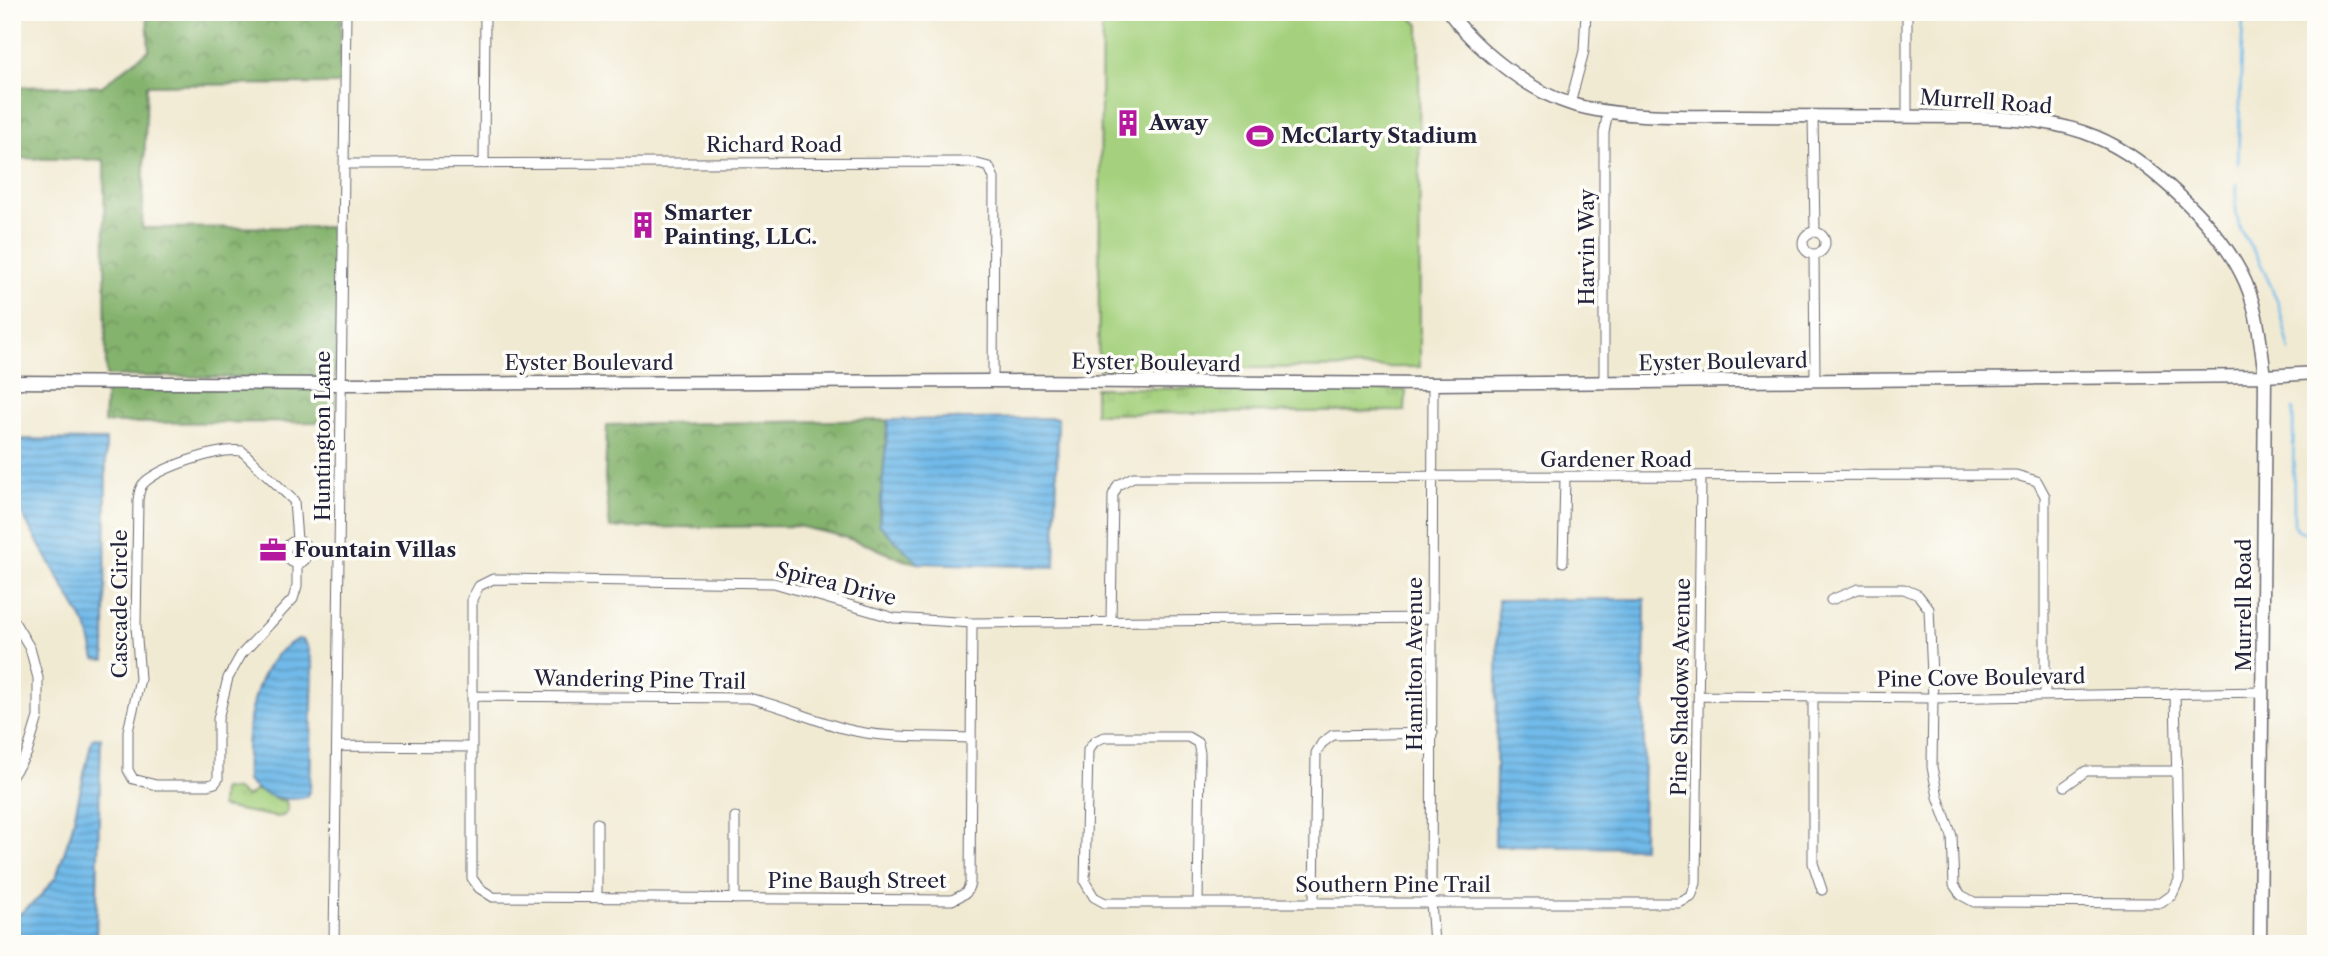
<svg xmlns="http://www.w3.org/2000/svg" width="2328" height="956" viewBox="0 0 2328 956" font-family="'Libre Caslon Text',serif">
	<style>
		.grass { fill: url(#grass-tufts); stroke: #647a5c; stroke-width: 2 }
		.forest { fill: url(#forest-crowns); stroke: #536a54; stroke-width: 2 }
		.pitch { fill: #a5d17e; stroke: #647a5c; stroke-width: 2 }
		.water { fill: url(#water-rules); stroke: #4a6e92; stroke-width: 2 }
		.lines { fill: none; stroke-linecap: round; stroke-linejoin: round }
		.stream { stroke: #71bae9; stroke-width: 2.5 }
		.street-casing { stroke: #6a6870; stroke-width: 11 }
		.secondary-casing { stroke: #6a6870; stroke-width: 15 }
		.street { stroke: #fff; stroke-width: 9 }
		.secondary { stroke: #fff; stroke-width: 12 }
		.labels { text-anchor: middle; stroke-width: 7; stroke-linejoin: round; paint-order: stroke }
		.street-label { font-size: 21px; fill: #22223b; stroke: #fdfcf7 }
		.poi-label { font-size: 21px; font-weight: bold; fill: #22223b; stroke: #fdfcf7; text-anchor: start }
	</style>
	<defs>
		<pattern id="grass-tufts" width="24" height="20" patternUnits="userSpaceOnUse" patternTransform="scale(1.75)"><rect width="24" height="20" fill="#a5d17e"/><path d="M3 7l-1-3M5 7V3M7 7l1-3M15 17l-1-3M17 17v-4M19 17l1-3" fill="none" stroke="#8eb36e"/></pattern>
		<pattern id="forest-crowns" width="20" height="18" patternUnits="userSpaceOnUse" patternTransform="scale(1.75)"><rect width="20" height="18" fill="#84b36d"/><path d="M2 6a3 3 0 1 1 6 0M12 15a3 3 0 1 1 6 0" fill="none" stroke="#6c915b"/></pattern>
		<pattern id="water-rules" width="6" height="5" patternUnits="userSpaceOnUse" patternTransform="scale(1.75)"><rect width="6" height="5" fill="#71bae9"/><path d="M0 2.5h6" fill="none" stroke="#5c97be"/></pattern>
	</defs>
	<rect width="100%" height="100%" fill="#fdfcf7"/>
	<filter id="ink" filterUnits="userSpaceOnUse"><feTurbulence type="fractalNoise" baseFrequency=".0143" numOctaves="2"/><feDisplacementMap in="SourceGraphic" scale="14" xChannelSelector="R" yChannelSelector="G"/><feConvolveMatrix kernelMatrix="1 2 1 2 8 2 1 2 1" color-interpolation-filters="sRGB"/></filter>
	<filter id="wash" filterUnits="userSpaceOnUse"><feTurbulence type="fractalNoise" baseFrequency=".00686" numOctaves="4" result="noise"/><feDisplacementMap in="SourceGraphic" scale="28" xChannelSelector="R" yChannelSelector="G"/><feGaussianBlur stdDeviation="1.57" result="paint"/><feColorMatrix in="noise" values="0 0 0 0 0 0 0 0 0 0 0 0 0 0 0 0 0 1.4 0 .05"/><feComposite in="paint" operator="in"/></filter>
	<g filter="url(#wash)">
		<rect width="100%" height="100%" fill="#f1ead3"/>
		<path class="grass" d="M1095,388L1406,390L1405,411L1095,414Z
			M222,789L236,790L247,797L256,790L272,793L275,799L286,801L288,811L283,816L276,817L221,807Z"/>
		<path class="forest" d="M147,12H341L340,84L147,85L142,228L338,227L335,378L106,376L104,160L12,158V87L102,86L149,50Z
			M106,388L335,389V422L104,423Z
			M888,420L879,524L918,563L903,560L871,546L837,535L797,526L610,528L605,478L607,425Z"/>
		<path class="pitch" d="M1102,12H1407L1419,25L1420,367L1098,369Z"/>
		<path class="water" d="M1058,418L1055,567L918,563L879,524L888,420Z
			M12,439L106,440L105,660L95,659L88,629L12,497Z
			M1645,599L1643,848L1495,846L1498,600Z
			M298,639L303,640L308,647L313,666L310,790L306,797C285,802 262,797 247,781C245,734 250,662 298,639Z
			M101,737L96,940L15,941L12,920L39,898L56,877L71,832L92,739Z"/>
		<g class="lines">
			<path class="stream" d="M2238,164L2243,12
				M2237,184L2236,210L2240,229L2259,260L2278,302L2290,351
				M2293,409L2294,524L2298,530L2316,536"/>
		</g>
	</g>
	<g filter="url(#ink)">
		<g class="lines">
			<defs>
				<path id="street" d="M1907,12V116
					M1570,104L1584,51L1586,12
					M1813,116L1815,231
					M344,164L970,162L989,167L994,178L993,381
					M484,164L485,12
					M1803 243a11 11 0 1 1 22 0a11 11 0 1 1-22 0Z
					M1814,254L1815,381
					M1604,383V133L1608,111
					M1433,384L1431,902L1434,944
					M297,540L294,501L242,451C220,447 158,468 143,484C139,489 139,494 138,500L136,626L140,679L128,731V770L133,779L156,785H208L215,783L218,779V719L228,678L241,655L293,599L297,586V563
					M286 552a11 11 0 1 1 22 0a11 11 0 1 1-22 0Z
					M308,552H339
					M1563,562L1565,478
					M1831,600L1858,589H1904L1918,595L1929,609L1933,698L1932,767L1938,797L1952,836L1954,885L1961,895L1974,902L2161,903L2172,895L2179,880L2175,693
					M12,618L30,648L38,678V717L27,753L12,776
					M1111,621L1113,495L1118,485L1133,477L2016,475L2037,481L2045,496V696
					M972,623L970,884L966,893L952,900L493,897L479,888L472,878V599L479,586L493,579L774,583L894,618L972,623L1433,618
					M472,696L749,698C782,706 813,720 846,729C885,739 929,736 969,738
					M1699,696L1933,698L2263,692
					M1813,696V863L1822,890
					M338,746L472,747
					M2065,786L2086,771H2176
					M597,896V823
					M735,899V817
					M1314,902L1316,753L1322,743L1333,735L1433,733
					M1198,903L1200,753L1198,743L1188,737H1105L1095,741L1088,750L1085,882L1094,897L1105,903C1296,904 1488,902 1679,903L1691,897L1696,883L1701,477
					M334,944L346,12"/>
				<path id="secondary" d="M1449,12C1474,47 1530,92 1571,104C1621,119 1689,116 1741,116C1820,116 1898,116 1976,117C2017,118 2058,121 2096,137C2147,158 2216,224 2241,273C2258,305 2260,342 2265,376L2260,944
					M12,382L340,384L993,381L1433,384L2265,376L2316,373"/>
			</defs>
			<use href="#street" class="street-casing"/>
			<use href="#secondary" class="secondary-casing"/>
			<use href="#street" class="street"/>
			<use href="#secondary" class="secondary"/>
		</g>
	</g>
	<defs>
		<symbol id="building-bare" viewBox="-9 -9 18 18"><path d="M-4-6H4V6H1V3H-1V6H-4ZM-2.5-4.3h1.7v1.8h-1.7ZM.8-4.3h1.7v1.8H.8ZM-2.5-1h1.7V.8h-1.7ZM.8-1h1.7V.8H.8Z" fill="#b5179e" stroke="#fdfcf7" stroke-width="2.5" paint-order="stroke"/></symbol>
		<symbol id="stadium-bare" viewBox="-9 -9 18 18"><path d="M0-5a6.5 5 0 1 0 0 10a6.5 5 0 1 0 0-10ZM-3.5-1.8h7v3.6h-7Z" fill="#b5179e" stroke="#fdfcf7" stroke-width="2.5" paint-order="stroke"/></symbol>
		<symbol id="office-bare" viewBox="-9 -9 18 18"><path d="M-6-3h4V-5.5h4V-3h4V5H-6ZM-1-4.5V-3h2v-1.5ZM-6 0V1H6V0Z" fill="#b5179e" stroke="#fdfcf7" stroke-width="2.5" paint-order="stroke"/></symbol>
	</defs>
	<g fill-rule="evenodd">
		<use href="#building-bare" x="1109" y="104" width="38" height="38"/>
		<use href="#stadium-bare" x="1241" y="117" width="38" height="38"/>
		<use href="#building-bare" x="624" y="206" width="38" height="38"/>
		<use href="#office-bare" x="254" y="531" width="38" height="38"/>
	</g>
	<g class="labels">
		<g class="street-label">
			<text transform="translate(1986 102) rotate(4)" y="7">Murrell Road</text>
			<text x="774" y="152">Richard Road</text>
			<text transform="translate(1587 247) rotate(-90)" y="7">Harvin Way</text>
			<text transform="translate(1723 362) rotate(-1)" y="7">Eyster Boulevard</text>
			<text x="589" y="370">Eyster Boulevard</text>
			<text transform="translate(1156 363) rotate(1)" y="7">Eyster Boulevard</text>
			<text transform="translate(323 436) rotate(-90)" y="7">Huntington Lane</text>
			<text x="1616" y="467">Gardener Road</text>
			<text transform="translate(836 584) rotate(14)" y="7">Spirea Drive</text>
			<text transform="translate(120 604) rotate(-90)" y="7">Cascade Circle</text>
			<text transform="translate(2244 605) rotate(-90)" y="7">Murrell Road</text>
			<text transform="translate(1415 664) rotate(-90)" y="7">Hamilton Avenue</text>
			<text transform="translate(1981 678) rotate(-1)" y="7">Pine Cove Boulevard</text>
			<text transform="translate(640 680) rotate(1)" y="7">Wandering Pine Trail</text>
			<text transform="translate(1681 687) rotate(-89)" y="7">Pine Shadows Avenue</text>
			<text x="857" y="888">Pine Baugh Street</text>
			<text x="1393" y="892">Southern Pine Trail</text>
		</g>
		<g class="poi-label">
			<text x="1149" y="130">Away</text>
			<text x="1281" y="143">McClarty Stadium</text>
			<text x="664" y="220">Smarter<tspan x="664" dy="24">Painting, LLC.</tspan></text>
			<text x="294" y="557">Fountain Villas</text>
		</g>
	</g>
	<rect width="2328" height="956" fill="none" stroke="#fdfcf7" stroke-width="42"/>
</svg>
